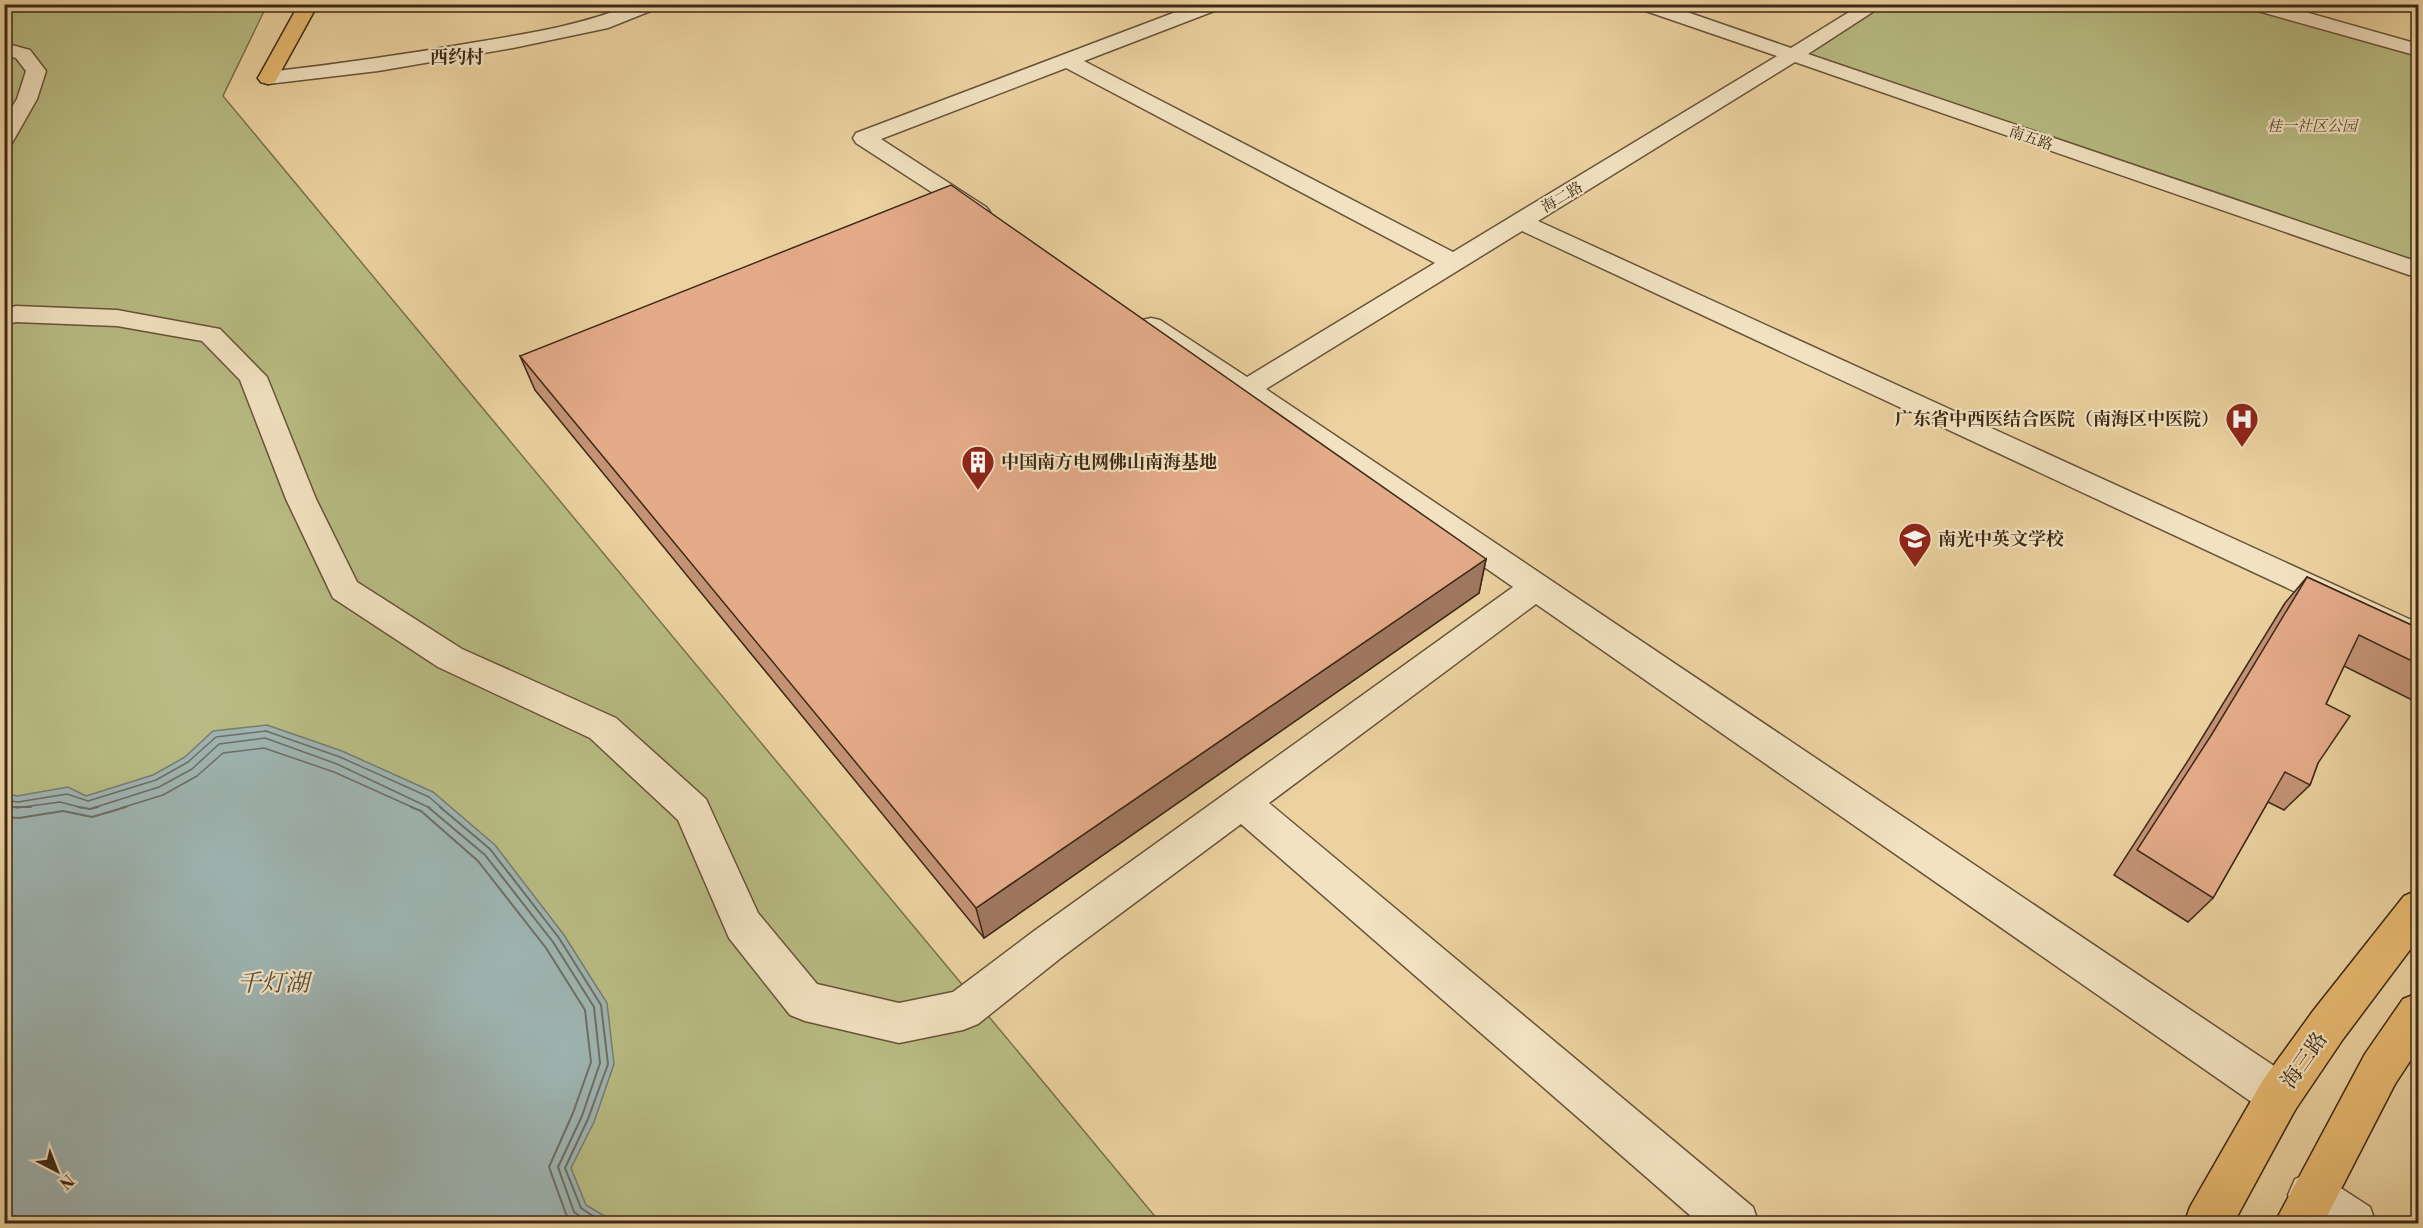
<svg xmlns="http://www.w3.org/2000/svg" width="2423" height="1228" viewBox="0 0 2423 1228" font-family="'Libre Bodoni','Noto Serif SC',serif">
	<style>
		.green { fill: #b8bb83; stroke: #7a724c; stroke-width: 1.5 }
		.water { fill: #9eb4b1; stroke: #777c73; stroke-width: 1.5 }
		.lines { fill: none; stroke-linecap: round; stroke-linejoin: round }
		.shore-far1 { stroke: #6e6e64; stroke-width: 1.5 }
		.shore { stroke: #6e6e64; stroke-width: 2 }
		.minor-casing { stroke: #685338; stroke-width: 3 }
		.major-casing { stroke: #3d2916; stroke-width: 3 }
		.minor { fill: #f2e2c1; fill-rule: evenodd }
		.major { fill: #e6b970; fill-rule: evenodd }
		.wall { fill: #c49376; stroke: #3d2916; stroke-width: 1.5 }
		.shaded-wall { fill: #a07860; stroke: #3d2916; stroke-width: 1.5 }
		.building { fill: #e4ab89; stroke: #3d2916; stroke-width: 1.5 }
		.labels { text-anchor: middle; stroke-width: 4.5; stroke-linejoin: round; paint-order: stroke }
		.far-park-label { font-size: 15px; font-style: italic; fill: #56462c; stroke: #f2e2c1 }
		.far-street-label { font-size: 15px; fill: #3d2916; stroke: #f2e2c1 }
		.far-quarter-label { font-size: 18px; font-weight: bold; fill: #3d2916; stroke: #f2e2c1 }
		.poi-label { font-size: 18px; font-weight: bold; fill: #3d2916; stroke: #f2e2c1; text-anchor: start }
		.near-street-label { font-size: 21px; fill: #3d2916; stroke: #f2e2c1 }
		.near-water-label { font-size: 24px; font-style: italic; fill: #554c3d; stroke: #f2e2c1 }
	</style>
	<rect width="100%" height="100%" fill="#ebd2a0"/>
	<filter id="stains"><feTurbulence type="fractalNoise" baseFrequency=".00333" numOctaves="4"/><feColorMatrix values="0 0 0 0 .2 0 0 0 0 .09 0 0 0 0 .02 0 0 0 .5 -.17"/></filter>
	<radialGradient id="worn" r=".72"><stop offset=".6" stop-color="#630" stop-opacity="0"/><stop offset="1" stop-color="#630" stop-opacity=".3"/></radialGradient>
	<path class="green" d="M1876,4L2254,5L2418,50V270L1791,56Z
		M5,5H267L223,96L1158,1220L1155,1224H5Z"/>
	<path class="water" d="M267,725L342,751L433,792L495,845L564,935L607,1003L614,1064L594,1122L571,1168L586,1205L616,1223H5V793L17,796L68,787L86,796L153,775L185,757L213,731Z"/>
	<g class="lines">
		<path class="shore-far1" d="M4,800L18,802L67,794L88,801L156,780L188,762L216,737L266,731L340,757L429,797L442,808
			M4,807L12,808
			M16,808L60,802L83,808
			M93,808L159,787L192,769L219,744L265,738L337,764L430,808
			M121,808L163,795L197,776L223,753L264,748L334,772L414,808"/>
		<path class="shore" d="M4,807H31
			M78,807L90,809L98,807
			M411,807L421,811L478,861L546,948L585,1010L591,1062L573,1113L549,1167L566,1214L574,1224
			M428,807L485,855L553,942L594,1007L600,1063L582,1116L558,1167L574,1212L591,1224
			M440,807L490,849L559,938L601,1005L608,1064L588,1119L565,1168L581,1208L605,1224
			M4,817L19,818L63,811L92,817L126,807"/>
		<defs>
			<path id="minor" d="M633,4H660L658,8L608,28L513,48L378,71L268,84L261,82L258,78L261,74L268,72C338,64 408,54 477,42C531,33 583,25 633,4Z
				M1197,4H1224L1222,8L1084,61L1453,252L1777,56L1637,8L1635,4H1664L1791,48L1862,4H1885L1808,54L2418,262V277L2409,275L1795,62L1538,221L2418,623V649L1522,231L1266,389L2295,1080L2301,1095L2295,1110L2279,1117L2263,1110L1536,604L1269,803L1753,1207L1759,1224H1700L1241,824L1062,957L978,1024L963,1030L899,1043L805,1021L790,1015L729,938L678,820L590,738L438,667L333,598L286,499L240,380L202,341L117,326L16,322L4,325V309L16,306L117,310L220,329L267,377L316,499L357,582L462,649L616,718L706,799L758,913L817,984L899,1003L953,992L1034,931L1513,587L1237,395L1142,332L1138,326L1142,320L1151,318L1160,320L1247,377L1435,263L1066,68L881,139L986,207L990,212L986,217L978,219L970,217L856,143L853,138L856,133Z
				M2245,4H2277L2418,44V56L2247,8Z
				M4,43L30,50L46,71L37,99L12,143L4,144V119L17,99L26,71L16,58L4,55Z
				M2311,1172L2327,1179L2370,1207L2376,1224H2312L2295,1211L2288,1195L2295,1179Z"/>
			<path id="major" d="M299,4H318L275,82L268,84L261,82L258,78Z
				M2418,890V939L2343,1039L2295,1110L2233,1224H2184L2190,1207L2263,1080L2313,1011L2404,896Z
				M2418,993V1049L2395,1084L2323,1224H2274L2365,1054L2403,999Z"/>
		</defs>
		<use href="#minor" class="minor-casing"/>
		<use href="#major" class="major-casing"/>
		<use href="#minor" class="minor"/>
		<use href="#major" class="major"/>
	</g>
	<path class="wall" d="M520,356L1486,559L1479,593L984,938L535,390Z
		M2307,577L2418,628V703L2344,666L2326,704L2318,763L2310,785L2284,810L2268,802L2213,898L2188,922L2114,875L2189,759L2285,603Z"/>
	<path class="shaded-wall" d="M1486,559L1479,593L984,938L976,908Z"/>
	<path class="building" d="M951,185L1486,559L976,908L520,356Z
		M2307,577L2418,628V664L2359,635L2326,704L2350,716L2318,763L2310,785L2285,772L2213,898L2137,850L2212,734Z"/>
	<defs>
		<symbol id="hospital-pin" viewBox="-11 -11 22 30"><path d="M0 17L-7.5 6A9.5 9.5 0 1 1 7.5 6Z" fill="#8f2418" stroke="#f2e2c1"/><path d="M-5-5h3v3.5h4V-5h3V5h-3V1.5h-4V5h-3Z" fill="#fff"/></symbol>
		<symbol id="building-pin" viewBox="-11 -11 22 30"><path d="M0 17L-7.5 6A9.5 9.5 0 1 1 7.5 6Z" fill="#8f2418" stroke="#f2e2c1"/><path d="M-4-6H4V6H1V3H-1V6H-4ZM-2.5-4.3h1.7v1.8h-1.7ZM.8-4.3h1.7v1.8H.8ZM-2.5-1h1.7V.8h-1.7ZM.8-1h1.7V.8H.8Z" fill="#fff"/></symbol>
		<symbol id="school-pin" viewBox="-11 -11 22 30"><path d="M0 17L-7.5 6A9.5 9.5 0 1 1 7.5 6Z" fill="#8f2418" stroke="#f2e2c1"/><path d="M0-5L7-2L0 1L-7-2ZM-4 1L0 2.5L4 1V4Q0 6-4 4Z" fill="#fff"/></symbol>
	</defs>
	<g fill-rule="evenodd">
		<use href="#hospital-pin" x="2223" y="400" width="38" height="52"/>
		<use href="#building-pin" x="959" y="443" width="38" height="52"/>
		<use href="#school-pin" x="1896" y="520" width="38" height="52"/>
	</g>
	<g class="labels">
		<g class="far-park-label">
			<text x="2312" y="131">桂一社区公园</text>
		</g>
		<g class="far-street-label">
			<text transform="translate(2031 138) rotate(19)" y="5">南五路</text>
			<text transform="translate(1562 197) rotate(-31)" y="5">海二路</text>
		</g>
		<g class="far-quarter-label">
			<text x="457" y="63">西约村</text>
		</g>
		<g class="poi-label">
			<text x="2219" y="425" text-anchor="end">广东省中西医结合医院（南海区中医院）</text>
			<text x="1001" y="468">中国南方电网佛山南海基地</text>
			<text x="1938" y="545">南光中英文学校</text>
		</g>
		<g class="near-street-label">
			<text transform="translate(2304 1060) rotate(-55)" y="7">海三路</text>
		</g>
		<g class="near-water-label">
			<text x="273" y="991">千灯湖</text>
		</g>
	</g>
	<rect width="2423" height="1228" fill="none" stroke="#ebd2a0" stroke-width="24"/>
	<rect x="6" y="6" width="2411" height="1216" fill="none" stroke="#3d2916" stroke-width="3"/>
	<rect x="12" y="12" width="2399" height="1204" fill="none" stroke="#3d2916" stroke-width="1.5"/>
	<g transform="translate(57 1171) rotate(138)" stroke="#f2e2c1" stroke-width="4.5" paint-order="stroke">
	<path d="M0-4.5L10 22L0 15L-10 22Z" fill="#3d2916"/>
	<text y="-9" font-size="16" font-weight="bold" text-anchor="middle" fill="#3d2916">N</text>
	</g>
	<rect width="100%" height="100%" filter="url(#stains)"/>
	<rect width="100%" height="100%" fill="url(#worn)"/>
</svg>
